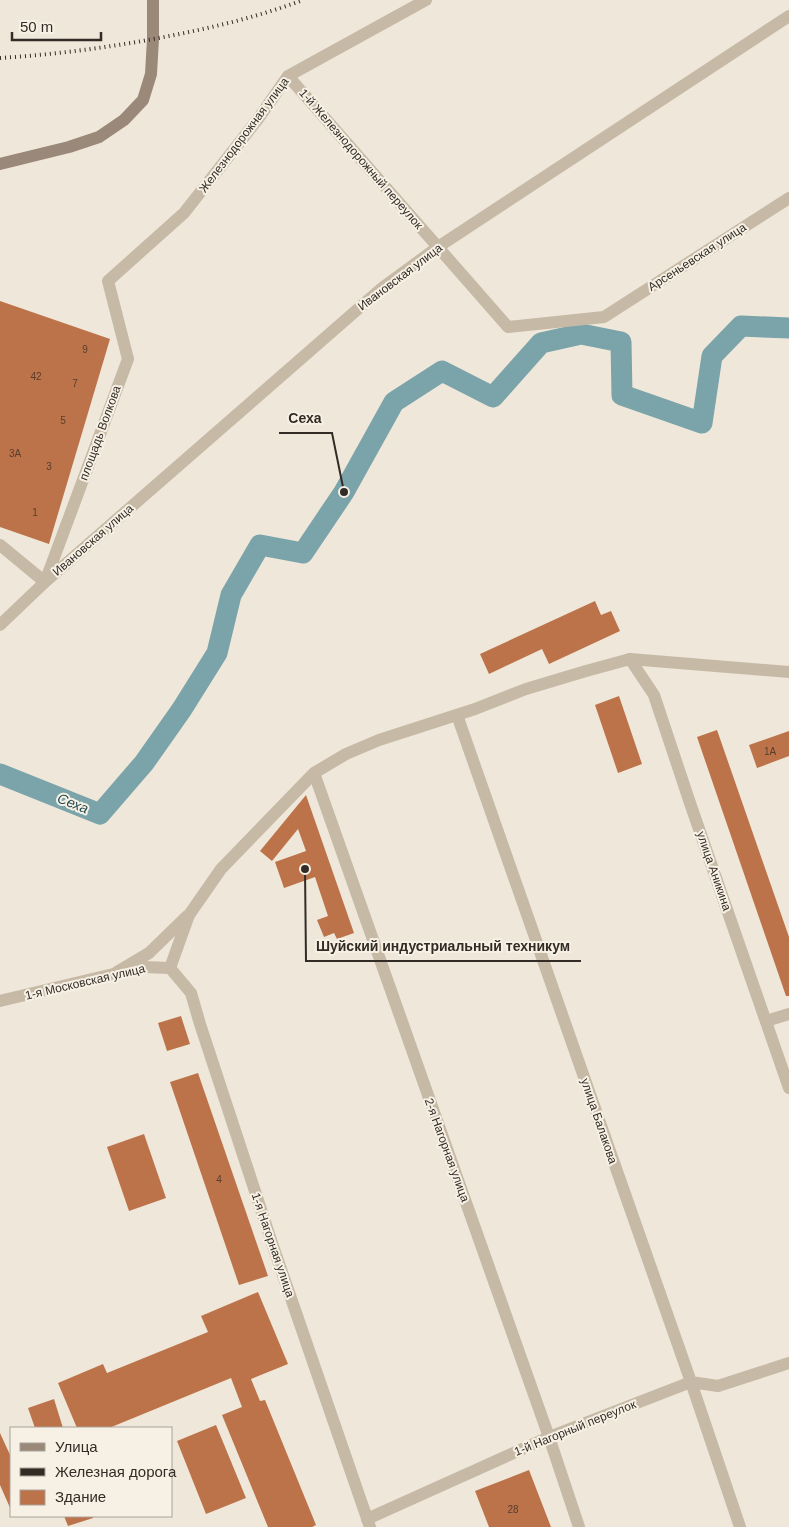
<svg xmlns="http://www.w3.org/2000/svg" width="789" height="1527" viewBox="0 0 789 1527" font-family="Helvetica,sans-serif">
	<style>
		.lines { fill: none; stroke-linecap: round; stroke-linejoin: round }
		.river { stroke: #7aa3aa; stroke-width: 21 }
		.building { fill: #bd7349 }
		.minor { stroke: #c6b9a6; stroke-width: 12 }
		.tertiary { stroke: #c6b9a6; stroke-width: 12 }
		.secondary { stroke: #9a8878; stroke-width: 12 }
		.rail { stroke: #332c26; stroke-width: 4; stroke-dasharray: 1 4; stroke-linecap: butt }
		.labels { text-anchor: middle; stroke-width: 4; stroke-linejoin: round; paint-order: stroke }
		.number-label { font-size: 10px; fill: #563e2f }
		.street-label { font-size: 12px; fill: #332c26; stroke: #f7f1e5 }
		.water-label { font-size: 14px; font-style: italic; fill: #1f4851; stroke: #f7f1e5 }
		.leader { fill: none; stroke: #332c26; stroke-width: 2 }
		.callout-dot { fill: #332c26; stroke: #f7f1e5; stroke-width: 2 }
		.callout-label { font-size: 14px; text-anchor: middle; font-weight: bold; fill: #332c26; stroke: #f7f1e5; stroke-width: 4; stroke-linejoin: round; paint-order: stroke }
	</style>
	<rect width="100%" height="100%" fill="#efe7d9"/>
	<g class="lines">
		<path class="river" d="M0,774L100,814L144,763L182,709L217,653L231,595L260,545L303,553L344,492L394,402L442,371L493,397L541,343L581,334L621,342L622,395L702,423L712,356L741,326L789,328"/>
	</g>
	<path class="building" d="M0,301L110,339L49,544L0,527Z
		M595,601L601,615L611,611L620,631L549,664L542,649L489,674L480,654Z
		M619,696L642,764L618,773L595,705Z
		M717,730L789,937V996H786L697,737Z
		M789,731V756L757,768L749,745Z
		M306,795L354,933L337,939L334,933L324,937L317,920L328,916L315,877L284,888L275,862L306,851L298,829L272,861L260,851Z
		M181,1016L190,1044L167,1051L158,1023Z
		M198,1073L268,1276L239,1285L170,1082Z
		M144,1134L166,1198L129,1211L107,1147Z
		M258,1292L288,1364L251,1379L260,1401L265,1400L316,1525L312,1527H268L222,1415L242,1407L231,1378L109,1428H77L58,1383L103,1364L107,1373L208,1332L201,1316Z
		M54,1399L63,1428H35L28,1408Z
		M216,1425L246,1498L206,1514L177,1441Z
		M0,1433L11,1457V1510L0,1485Z
		M529,1470L551,1527H489L475,1491Z
		M64,1516H93V1518L68,1526Z"/>
	<g class="lines">
		<path class="minor" d="M288,76L508,327L604,317L789,198
			M0,545L45,582L128,359L108,281L184,213L258,119L288,76L426,0
			M457,715L691,1382L740,1527
			M314,773L549,1437L579,1527
			M170,968L189,915L221,869L314,773L346,754L379,740L475,709L526,689L586,671L630,659L789,672
			M117,972L149,953L187,916
			M766,1021L789,1014
			M367,1519L549,1437L691,1382L718,1386L789,1363"/>
		<path class="tertiary" d="M0,625L45,582L382,288L438,247L789,16
			M630,659L654,695L690,803L789,1088
			M0,1001L143,967L170,968L191,993L200,1024L273,1246L370,1527"/>
		<path class="secondary" d="M0,164L69,147L99,137L124,120L143,100L151,74L153,39V0"/>
		<path class="rail" d="M0,58C64,54 127,45 189,32C227,24 266,14 303,0"/>
	</g>
	<g class="labels">
		<g class="number-label">
			<text x="85" y="353">9</text>
			<text x="36" y="380">42</text>
			<text x="75" y="387">7</text>
			<text x="63" y="424">5</text>
			<text x="15" y="457">3А</text>
			<text x="49" y="470">3</text>
			<text x="35" y="516">1</text>
			<text x="770" y="755">1А</text>
			<text x="219" y="1183">4</text>
			<text x="513" y="1513">28</text>
		</g>
		<g class="street-label">
			<text transform="translate(244 135) rotate(-53)" y="4">Железнодорожная улица</text>
			<text transform="translate(361 159) rotate(49)" y="4">1-й Железнодорожный переулок</text>
			<text transform="translate(697 257) rotate(-33)" y="4">Арсеньевская улица</text>
			<text transform="translate(400 277) rotate(-37)" y="4">Ивановская улица</text>
			<text transform="translate(100 433) rotate(-70)" y="4">площадь Волкова</text>
			<text transform="translate(93 540) rotate(-41)" y="4">Ивановская улица</text>
			<text transform="translate(714 871) rotate(71)" y="4">улица Аникина</text>
			<text transform="translate(85 982) rotate(-13)" y="4">1-я Московская улица</text>
			<text transform="translate(599 1121) rotate(71)" y="4">улица Балакова</text>
			<text transform="translate(447 1150) rotate(70)" y="4">2-я Нагорная улица</text>
			<text transform="translate(273 1245) rotate(71)" y="4">1-я Нагорная улица</text>
			<text transform="translate(575 1428) rotate(-22)" y="4">1-й Нагорный переулок</text>
		</g>
		<g class="water-label">
			<text transform="translate(73 803) rotate(22)" y="5">Сеха</text>
		</g>
	</g>
	<path class="leader" d="M344 492L332 433H279M305 869L306 961H581"/>
	<g class="callout-dot">
		<circle cx="344" cy="492" r="5"/>
		<circle cx="305" cy="869" r="5"/>
	</g>
	<g class="callout-label">
		<text x="305" y="423">Сеха</text>
		<text x="443" y="951">Шуйский индустриальный техникум</text>
	</g>
	<rect x="10" y="1427" width="162" height="90" fill="#f7f1e5" stroke="#a9a299"/>
	<rect x="20" y="1443" width="25" height="8" fill="#9a8878" stroke="#a9a299"/>
	<text x="55" y="1452" font-size="15" fill="#332c26">Улица</text>
	<rect x="20" y="1468" width="25" height="8" fill="#332c26" stroke="#a9a299"/>
	<text x="55" y="1477" font-size="15" fill="#332c26">Железная дорога</text>
	<rect x="20" y="1490" width="25" height="15" fill="#bd7349" stroke="#a9a299"/>
	<text x="55" y="1502" font-size="15" fill="#332c26">Здание</text>
	<path d="M12 32v8h89v-8" fill="none" stroke="#332c26" stroke-width="2.5"/>
	<text x="20" y="32" font-size="15" fill="#332c26" stroke="#f7f1e5" stroke-width="4" paint-order="stroke">50 m</text>
</svg>
